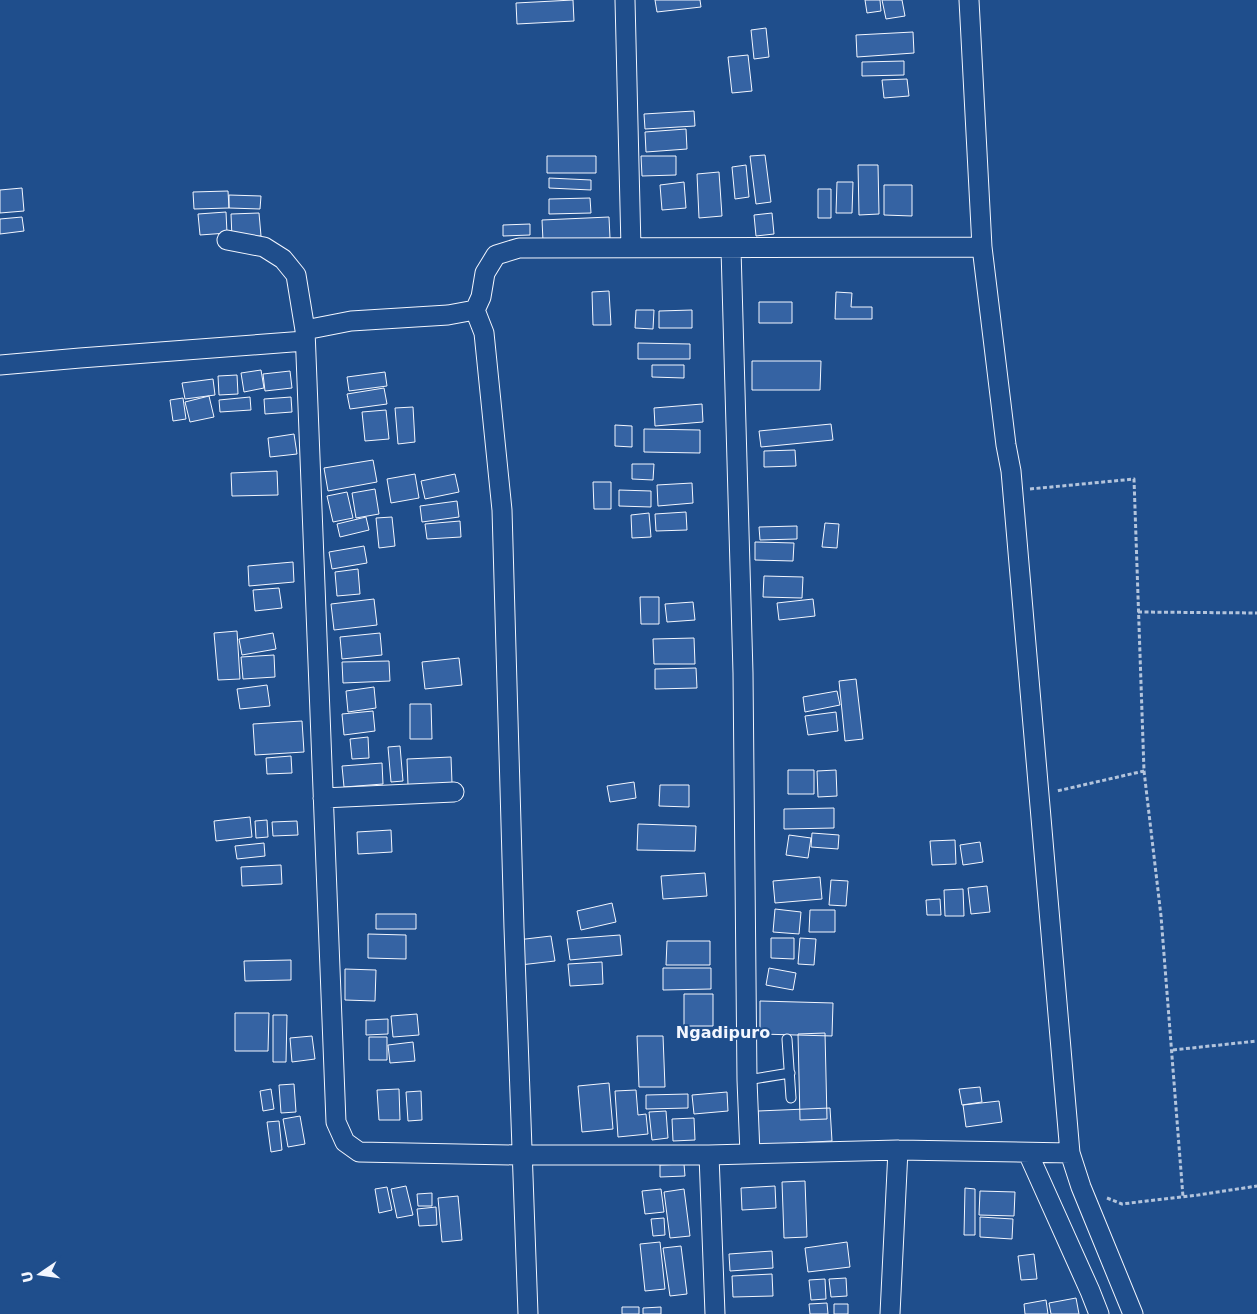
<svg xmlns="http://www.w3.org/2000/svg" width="1257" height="1314" viewBox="0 0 1257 1314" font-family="'DejaVu Sans',sans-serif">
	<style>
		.building { fill: #3563a3; stroke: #f2f6ff }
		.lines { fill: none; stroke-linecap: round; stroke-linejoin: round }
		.lane-casing { stroke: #f2f6ff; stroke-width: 11 }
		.street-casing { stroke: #f2f6ff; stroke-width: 21 }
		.path { stroke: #b3c4dc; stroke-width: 3; stroke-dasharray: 4 2.5; stroke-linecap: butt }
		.lane { stroke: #1f4e8c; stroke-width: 9 }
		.street { stroke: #1f4e8c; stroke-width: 19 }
		.labels { text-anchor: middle; stroke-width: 4; stroke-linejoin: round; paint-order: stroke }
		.quarter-label { font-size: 16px; font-weight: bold; fill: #f2f6ff; stroke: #1f4e8c }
	</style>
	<rect width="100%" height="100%" fill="#1f4e8c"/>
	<path class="building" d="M573,0L574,21L517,24L516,3Z
		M655,0H700L701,7L657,12Z
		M865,0H880L881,11L867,13Z
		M882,0H902L905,16L886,19Z
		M766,28L769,57L754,59L751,30Z
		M913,32L914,53L857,57L856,35Z
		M748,55L752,91L732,93L728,57Z
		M904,61V75L862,76V62Z
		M907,79L909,96L884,98L882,80Z
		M694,111L695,126L645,129L644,114Z
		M686,129L687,149L646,152L645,132Z
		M765,155L771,202L756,204L750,156Z
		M547,156H596V173H547Z
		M641,156H676V175L642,176Z
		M746,165L749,197L735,199L732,167Z
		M858,165H878L879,214L859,215Z
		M719,172L722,216L699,218L697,174Z
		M549,178L591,180V190L549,188Z
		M684,182L686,208L662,210L660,185Z
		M837,182H853L852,213H836Z
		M884,185H912V216L884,215Z
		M22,188L24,211L0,213V190Z
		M818,189H831V218H818Z
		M228,191L229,208L194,209L193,192Z
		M229,195L261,196L260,209L229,208Z
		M590,198L591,213L549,214V199Z
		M226,212L227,233L200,235L198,214Z
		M259,213L261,236L232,238L231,214Z
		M772,213L774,234L756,236L754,215Z
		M22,217L24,231L0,234V219Z
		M609,217L610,238L543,241L542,220Z
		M530,224V235L503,236V225Z
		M609,291L611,325H593L592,292Z
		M836,292L852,293L851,307H872V319H835Z
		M759,302H792V323H759Z
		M636,310H654L653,329L635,328Z
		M692,310V328H659V311Z
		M638,343L690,344V359H638Z
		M752,361H821L820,390H752Z
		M652,365H684V378L652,377Z
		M261,370L264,388L244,392L241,373Z
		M290,371L292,388L265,391L263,374Z
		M385,372L387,386L349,391L347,377Z
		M237,375L238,394L219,395L218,376Z
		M213,379L215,395L185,399L182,383Z
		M384,388L387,404L350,409L347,394Z
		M209,396L214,417L190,422L185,402Z
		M250,397L251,410L220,412L219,400Z
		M291,397L292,412L265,414L264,399Z
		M183,398L186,419L173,421L170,400Z
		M702,404L703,422L655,426L654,408Z
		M413,407L415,442L398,444L395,408Z
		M386,410L389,439L365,441L362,412Z
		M831,424L833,440L761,447L759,431Z
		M615,425L632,426V447L615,446Z
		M644,429L700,430V453L644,452Z
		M294,434L297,454L270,457L268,438Z
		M795,450L796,466L764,467V451Z
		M373,460L377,482L328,491L324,468Z
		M632,464H654L653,480L632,479Z
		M277,471L278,495L232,496L231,473Z
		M415,474L419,498L391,503L387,479Z
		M455,474L459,492L425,499L421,481Z
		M593,482H611V509H594Z
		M692,483L693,503L658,506L657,485Z
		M375,489L379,514L356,518L352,493Z
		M619,490L651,491V507L619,506Z
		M347,492L353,518L333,522L327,496Z
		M457,501L459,517L422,522L420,506Z
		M686,512L687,530L656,531L655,514Z
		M649,513L651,537L632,538L631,515Z
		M366,517L369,530L340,537L337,524Z
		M392,517L395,546L379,548L376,518Z
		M460,521L461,537L427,539L425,524Z
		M825,523L839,524L837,548L822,547Z
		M797,526V539L760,540L759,527Z
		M755,542L794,543L793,561L755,560Z
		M364,546L367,563L332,569L329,552Z
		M293,562L294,582L249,586L248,566Z
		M358,569L360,594L337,596L335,572Z
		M764,576L803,577L802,598L763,597Z
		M279,588L282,608L255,611L253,590Z
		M640,597H659V624H641Z
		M374,599L377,625L334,630L331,604Z
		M813,599L815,616L779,620L777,603Z
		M693,602L695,620L667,622L665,604Z
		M237,631L240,679L218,680L214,633Z
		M273,633L276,649L242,655L239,639Z
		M380,633L382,655L342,659L340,637Z
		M694,638L695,664H654L653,639Z
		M274,655L275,677L243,679L241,657Z
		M459,658L462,685L425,689L422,662Z
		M389,661L390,681L343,683L342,662Z
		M696,668L697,688L655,689V669Z
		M856,679L863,739L845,741L839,681Z
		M267,685L270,706L240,709L237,689Z
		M374,687L376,708L348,712L346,691Z
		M837,691L840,705L805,712L803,697Z
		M410,704H431L432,739H410Z
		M373,711L375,731L344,735L342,714Z
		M836,712L838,731L808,735L805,716Z
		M302,721L304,752L255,755L253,724Z
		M368,737L369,758L352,759L350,739Z
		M400,746L403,781L391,782L388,747Z
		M291,756L292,773L267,774L266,758Z
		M451,757L452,783L408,785L407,759Z
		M382,763L383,784L344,787L342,766Z
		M788,770H814V794H788Z
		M836,770L837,796L818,797L817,771Z
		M634,782L636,798L610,802L607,786Z
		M660,785H689V807L659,806Z
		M834,808V828L784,829V809Z
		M250,817L252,837L216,841L214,821Z
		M267,820L268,837L256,838L255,821Z
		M297,821L298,835L273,836L272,822Z
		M638,824L696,826L695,851L637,850Z
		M391,830L392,852L358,854L357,832Z
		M812,833L839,835L838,849L811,847Z
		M789,835L811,838L808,858L786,855Z
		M955,840L956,864L932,865L930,841Z
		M980,842L983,862L963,865L960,845Z
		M264,843L265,856L237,859L235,846Z
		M281,865L282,884L242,886L241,867Z
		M705,873L707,896L663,899L661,876Z
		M820,877L822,899L775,903L773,881Z
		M831,880L848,881L846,906L829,905Z
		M987,886L990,912L971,914L968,888Z
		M963,889L964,916H945L944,890Z
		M940,899L941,915H927L926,900Z
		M612,903L616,922L581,930L577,911Z
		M775,909L801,912L799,934L773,932Z
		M810,910H835V932H809Z
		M376,914H416V929H376Z
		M368,934L406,935V959L368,958Z
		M620,935L622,955L570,960L567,939Z
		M551,936L555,961L520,965L517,940Z
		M771,938H794V959L771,958Z
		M800,938L816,939L814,965L798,964Z
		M667,941H710V965H666Z
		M291,960V980L245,981L244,961Z
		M602,962L603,984L570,986L568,964Z
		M663,968H711V989L663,990Z
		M769,968L796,973L793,990L766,985Z
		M345,969L376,970L375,1001L345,1000Z
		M684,994H713V1026H684Z
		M760,1001L833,1003L832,1036L760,1034Z
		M235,1013H269L268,1051H235Z
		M417,1014L419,1035L393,1037L391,1016Z
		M273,1015H287L286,1062H273Z
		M388,1019V1034L366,1035V1020Z
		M825,1033L827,1119L800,1120L798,1034Z
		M312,1036L315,1059L292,1062L290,1038Z
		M637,1036H663L665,1087H639Z
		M369,1037H387V1060H369Z
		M413,1042L415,1061L390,1063L388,1045Z
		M609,1083L613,1129L582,1132L578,1086Z
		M294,1084L296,1112L281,1113L279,1085Z
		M980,1087L982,1102L962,1105L959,1089Z
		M271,1089L274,1109L263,1111L260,1091Z
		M399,1089L400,1120H379L377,1090Z
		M636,1090L638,1115L646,1114L648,1134L618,1137L615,1091Z
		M421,1091L422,1120L408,1121L406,1092Z
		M727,1092L728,1111L694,1114L692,1095Z
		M688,1094V1108L646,1109V1095Z
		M999,1101L1002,1122L966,1127L963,1105Z
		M830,1108L832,1141L759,1145L758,1111Z
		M666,1111L668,1138L652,1140L649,1112Z
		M300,1116L305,1144L288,1147L283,1119Z
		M694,1118L695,1140L673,1141L672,1119Z
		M279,1121L282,1150L271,1152L267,1122Z
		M684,1164L685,1176L660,1177V1165Z
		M805,1181L807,1237L784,1238L782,1182Z
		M406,1186L413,1215L397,1218L391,1189Z
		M775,1186L776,1208L742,1210L741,1188Z
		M387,1187L392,1210L379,1213L375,1189Z
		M965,1188L975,1189V1235H964Z
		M661,1189L664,1212L645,1214L642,1191Z
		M684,1189L690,1236L670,1238L664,1192Z
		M980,1191L1015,1192L1014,1216L979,1215Z
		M432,1193V1206H418L417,1194Z
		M458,1196L462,1240L442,1242L438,1198Z
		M436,1207L437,1225L419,1226L417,1209Z
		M980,1217L1013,1219L1012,1239L980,1237Z
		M664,1218L665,1235L653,1236L651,1219Z
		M660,1242L665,1289L645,1291L640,1244Z
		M847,1242L850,1267L808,1272L805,1248Z
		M681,1246L687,1294L670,1296L663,1248Z
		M772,1251L773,1268L730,1271L729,1254Z
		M1034,1254L1037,1279L1021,1280L1018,1256Z
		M772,1274L773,1296L733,1297L732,1276Z
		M846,1278L847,1296L831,1297L829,1279Z
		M825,1279L826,1299L811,1300L809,1280Z
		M1076,1298L1079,1314H1051L1049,1303Z
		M1046,1300L1048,1314H1025L1024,1304Z
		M827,1303L828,1314H810L809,1304Z
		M834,1304H848V1314H834Z
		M622,1307H639V1314H622Z
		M661,1307V1314H643V1308Z"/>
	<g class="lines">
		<defs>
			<path id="lane" d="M787,1039L791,1098
				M747,1080L790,1073"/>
			<path id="street" d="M625,0L631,248
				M969,0L982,247L1006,445L1011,471L1070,1153L1081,1187L1133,1314
				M227,240L264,247L283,259L296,275L305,330L336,1122L345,1142L359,1152L516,1155H709L898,1150L1070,1153
				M731,249L743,673L747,1080L750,1154
				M475,310L484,333L502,510L514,928L528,1314
				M305,330L351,321L448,315L475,310L481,297L485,273L496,255L519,248L982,247
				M0,365L80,358L305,341
				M323,798L454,792
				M1028,1153L1090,1291L1099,1314
				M709,1155L715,1314
				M890,1314L898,1150"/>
		</defs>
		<use href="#lane" class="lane-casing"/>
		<use href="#street" class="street-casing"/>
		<path class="path" d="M1030,489L1134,479L1144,771L1057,791
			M1138,612L1257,613
			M1144,771L1161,916L1183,1197
			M1173,1050L1257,1041
			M1107,1198L1122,1204L1198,1195L1257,1186"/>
		<use href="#lane" class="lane"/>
		<use href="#street" class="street"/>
	</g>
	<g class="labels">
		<g class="quarter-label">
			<text x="723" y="1038">Ngadipuro</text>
		</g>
	</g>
	<g transform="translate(40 1274) rotate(257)" stroke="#1f4e8c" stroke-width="4" paint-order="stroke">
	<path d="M0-4L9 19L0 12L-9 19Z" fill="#f2f6ff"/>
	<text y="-8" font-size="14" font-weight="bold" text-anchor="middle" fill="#f2f6ff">U</text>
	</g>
</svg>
